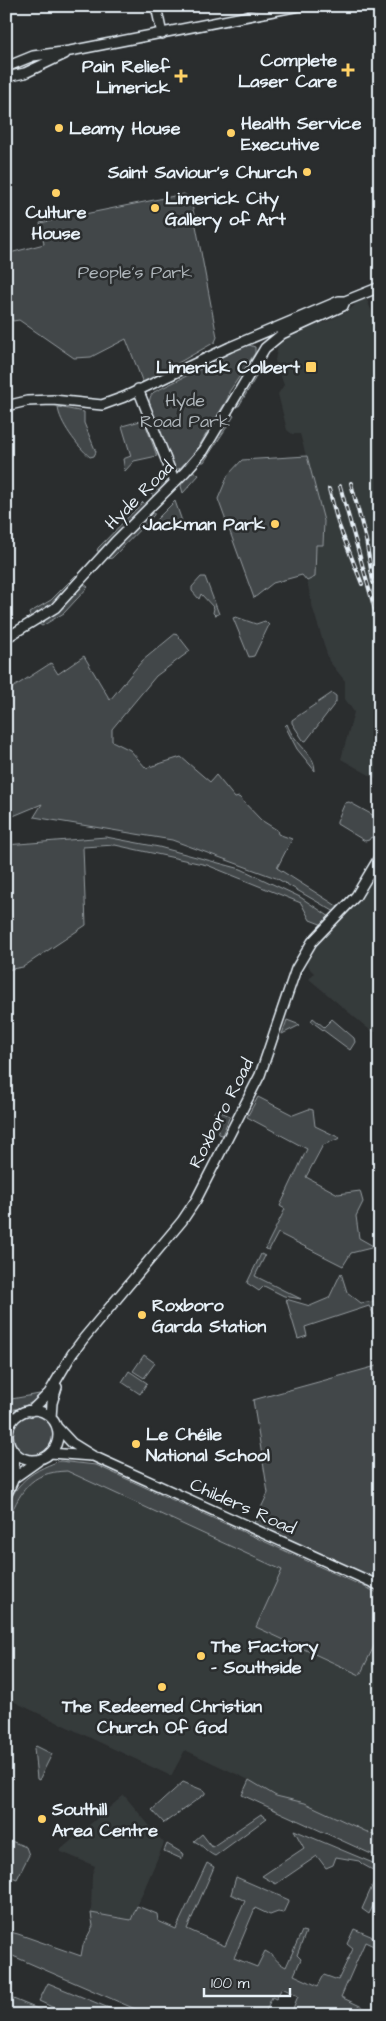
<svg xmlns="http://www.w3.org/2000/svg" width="386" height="2021" viewBox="0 0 386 2021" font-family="'Architects Daughter',sans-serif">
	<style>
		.built { fill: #363a3b }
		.green { fill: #424648; stroke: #959ca0 }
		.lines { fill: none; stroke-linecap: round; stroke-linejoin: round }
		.secondary-casing { stroke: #e8f1f8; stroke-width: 12 }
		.secondary { stroke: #2a2d2e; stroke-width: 9 }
		.rail-casing { stroke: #e8f1f8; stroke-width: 4 }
		.rail { stroke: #2a2d2e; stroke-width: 2; stroke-dasharray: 5.5; stroke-linecap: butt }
		.poi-dot { fill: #ffd166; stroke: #2a2d2e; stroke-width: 2 }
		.labels { text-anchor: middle; stroke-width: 5; stroke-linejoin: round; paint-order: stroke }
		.poi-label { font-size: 18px; font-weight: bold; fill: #e8f1f8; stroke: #2a2d2e; text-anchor: start }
		.park-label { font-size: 18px; fill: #aeb5ba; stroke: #2a2d2e }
		.street-label { font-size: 18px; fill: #e8f1f8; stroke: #2a2d2e }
	</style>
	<rect width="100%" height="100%" fill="#2a2d2e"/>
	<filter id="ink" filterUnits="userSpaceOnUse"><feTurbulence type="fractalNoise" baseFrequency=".02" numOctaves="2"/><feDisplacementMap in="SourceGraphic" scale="10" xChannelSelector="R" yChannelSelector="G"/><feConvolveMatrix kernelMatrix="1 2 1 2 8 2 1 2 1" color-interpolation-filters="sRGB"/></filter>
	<g filter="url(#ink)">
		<path class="built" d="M366,298L375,319L378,342H380V395L374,397L380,420V781L341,759L354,712L345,699V681L329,661L313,609L307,581L315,577L316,544L323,545L324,521L300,434H292L287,430L278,394L284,385L275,360L279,341L318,322L324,323L346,312L354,306L355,303Z
			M380,864V1033L371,1031L309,979L314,973L310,969L307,962L318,944L337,924L359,897Z
			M58,1471H67L282,1570L256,1627L360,1675L380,1634V1838L305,1803L276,1796L249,1780L185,1750L171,1776L6,1698V1524L25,1487L45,1474Z
			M124,1795L164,1843L131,1920L91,1913L92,1874L95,1866L59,1851Z"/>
		<path class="green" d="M184,194L191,199L217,337L215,342L143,383L126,339L91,357L74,358L19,320L13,321L6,307V254L44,244L40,223Z
			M246,344L255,347V353L229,392L228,398L196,451L179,469H174L159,434V430C155,419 143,401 154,392L219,360L217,355Z
			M258,368L260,370L239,406H237L236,404Z
			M58,407L84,412V423L96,452L94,456L90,457C78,447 59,422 58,407Z
			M231,413L234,416L204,462H201L193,471L199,475L183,493L181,486L184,479Z
			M144,420L157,456L134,461L125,471L123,459L131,456L122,426Z
			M307,456L324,521L323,545H316L315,577L307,581L302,575L273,583L254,598L218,499L228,475L242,460Z
			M164,474L166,482L158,493L153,496L149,491L151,487Z
			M175,501L186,533L151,525Z
			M143,502L146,506L145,509L109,541L102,551H97L98,548Z
			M150,511L154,513V515L112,558L108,559L106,557Z
			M76,575L78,579L58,601L34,617L30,616L29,613L51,600Z
			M201,577H205L219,614L215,615L213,613L214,608L201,594L199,599L192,591V587Z
			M84,584L88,587L64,613L42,626L39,624Z
			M236,617L256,624L265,621L269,625L254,656L249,657L233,618Z
			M176,633L190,651L156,676L112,729V741L130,750L146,768L181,757L210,782L216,775L235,798L239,797L261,820L277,830L278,834L292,839L277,868L340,908L335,912L276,878L172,840L34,817L42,804L6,819V692L51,663L58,674L84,656L110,700L142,661Z
			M332,693L336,696V702L306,741L303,740L292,723V720Z
			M287,724C289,729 291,734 295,738C303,750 315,756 315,771L297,749L285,726Z
			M349,802L380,819V842L371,837L369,840L365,841L337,824V821L345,803Z
			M106,837L159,847L241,869L300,897L330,917L323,925L310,920L301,903L207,865L115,845L83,847L86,925L23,967L6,970V845Z
			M313,1018L324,1027L332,1019L354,1038L355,1042L350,1050L311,1021Z
			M287,1020L300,1025L282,1034Z
			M258,1097L293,1115L309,1109L313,1110L315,1126L340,1138L323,1145L306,1177L338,1194L360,1191L363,1202L356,1216L359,1238L375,1247L351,1253L343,1266L278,1233L269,1250L265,1249L285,1209L280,1206L307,1149L247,1117Z
			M216,1110L230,1116L222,1135L219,1134L214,1112Z
			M261,1254L265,1256L255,1276L301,1299L284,1296L264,1286L259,1291L247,1283Z
			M341,1273L347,1292L361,1303L380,1300V1309L374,1315L369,1306L305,1327L307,1336L298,1339L286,1299L310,1306L329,1298Z
			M144,1355L155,1363L144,1378L133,1371Z
			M380,1365V1583L253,1525L268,1493L253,1400Z
			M129,1371L147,1383L140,1394L122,1382Z
			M45,1393C33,1402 22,1410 6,1410V1400Z
			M12 1436a21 21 0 1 1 42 0a21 21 0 1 1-42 0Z
			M60,1461L96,1465L380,1594V1634L360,1675L256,1627L282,1570L67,1471C28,1472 21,1492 6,1524C6,1489 29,1471 60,1461Z
			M36,1746L52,1754L39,1780L37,1779L34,1748Z
			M249,1780L276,1796L305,1803L380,1838V1858L242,1795Z
			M183,1782L205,1791V1794L164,1823L152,1810Z
			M261,1814L267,1818L215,1856C206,1852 203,1845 194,1841L202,1834L212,1847Z
			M294,1830L380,1866V1892L369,1914L362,1909L378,1873L362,1864L359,1861L336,1857L333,1865L326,1868L317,1856L276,1884L262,1876L304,1848Z
			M6,1839L26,1847L29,1855L17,1879L6,1875Z
			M167,1844L184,1854L182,1859L164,1851Z
			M207,1863L214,1867L187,1929L225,1946L245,1901L231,1894L236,1877L289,1900L283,1913L278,1912L270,1915L255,1908L234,1958L257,1967L265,1951C274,1955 277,1963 286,1967L302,1931L306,1932L297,1955L301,1959L294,1975L318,1986L324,1975L338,1980L353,1949L347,1944L354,1929L380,1940V1949L365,1942L341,1997L375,2013L380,2004V2015H297L292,2011L298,1996L282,1988L276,1999L272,1997L264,2015H149L6,1953V1931L18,1934L81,1956L83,1945L93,1926L91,1913L131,1920L137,1906L157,1914L158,1921L176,1929Z
			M48,1983L126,2015H69L39,2001Z
			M6,1996L50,2014V2015H6Z"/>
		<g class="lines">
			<defs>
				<path id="secondary" d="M156,6L162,34
					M6,67L33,56L70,51L299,6
					M6,77L25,73L65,54
					M138,389L175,482
					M6,406L27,401L53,400L102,405L124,397L230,347L339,301H345L380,287
					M6,638L55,608L115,542L185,472L204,450L265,348L282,334L343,306L345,301
					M8 1435a25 25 0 1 1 50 0a25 25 0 1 1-50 0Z
					M31,1411L49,1393L72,1354L84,1338L182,1221L196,1200L260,1075L296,969L312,942L356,896L380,856
					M51,1418L52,1403L57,1387
					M57,1427L72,1443L93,1456L380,1586
					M50,1453L91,1456
					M14,1478L38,1461
					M6,1496L14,1478V1452"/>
			</defs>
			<use href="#secondary" class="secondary-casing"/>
			<use href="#secondary" class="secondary"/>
			<defs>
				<path id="rail" d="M351,483L366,540L373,582
					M340,486L380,628
					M329,489L338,523L362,584"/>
			</defs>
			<use href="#rail" class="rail-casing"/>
			<use href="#rail" class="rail"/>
		</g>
	</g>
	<g class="poi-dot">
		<path d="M345.5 62.5h5v5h5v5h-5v5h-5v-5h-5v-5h5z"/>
		<path d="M178.5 68.5h5v5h5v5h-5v5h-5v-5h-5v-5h5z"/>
		<circle cx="59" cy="128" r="5"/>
		<circle cx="231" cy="133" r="5"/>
		<circle cx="307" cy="172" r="5"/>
		<circle cx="56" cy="193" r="5"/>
		<circle cx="155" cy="208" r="5"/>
		<rect x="305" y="361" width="12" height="12" rx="2.5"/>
		<circle cx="275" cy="524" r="5"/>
		<circle cx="142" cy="1315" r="5"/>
		<circle cx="136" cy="1444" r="5"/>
		<circle cx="201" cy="1656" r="5"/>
		<circle cx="162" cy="1687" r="5"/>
		<circle cx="42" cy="1819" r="5"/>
	</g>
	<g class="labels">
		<g class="poi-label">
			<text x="337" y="66" text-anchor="end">Complete<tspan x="337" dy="21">Laser Care</tspan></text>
			<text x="170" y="72" text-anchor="end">Pain Relief<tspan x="170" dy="21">Limerick</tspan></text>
			<text x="241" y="129">Health Service<tspan x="241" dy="21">Executive</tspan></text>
			<text x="69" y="134">Leamy House</text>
			<text x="297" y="178" text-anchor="end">Saint Saviour's Church</text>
			<text x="165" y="204">Limerick City<tspan x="165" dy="21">Gallery of Art</tspan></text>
			<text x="56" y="218" text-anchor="middle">Culture<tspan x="56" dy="21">House</tspan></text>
			<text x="300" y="373" text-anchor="end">Limerick Colbert</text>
			<text x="265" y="530" text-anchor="end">Jackman Park</text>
			<text x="152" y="1311">Roxboro<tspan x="152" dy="21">Garda Station</tspan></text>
			<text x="146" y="1440">Le Chéile<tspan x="146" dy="21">National School</tspan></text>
			<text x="211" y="1652">The Factory<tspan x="211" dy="21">- Southside</tspan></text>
			<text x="162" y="1712" text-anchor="middle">The Redeemed Christian<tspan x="162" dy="21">Church Of God</tspan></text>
			<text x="52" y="1815">Southill<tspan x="52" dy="21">Area Centre</tspan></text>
		</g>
		<g class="park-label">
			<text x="135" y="278">People's Park</text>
			<text x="185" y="406">Hyde<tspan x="185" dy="21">Road Park</tspan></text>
		</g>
		<g class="street-label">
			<text transform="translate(139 495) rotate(-45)" y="6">Hyde Road</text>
			<text transform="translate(221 1113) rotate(-63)" y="6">Roxboro Road</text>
			<text transform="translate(243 1506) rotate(24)" y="6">Childers Road</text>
		</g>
	</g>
	<rect width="386" height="2021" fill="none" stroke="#2a2d2e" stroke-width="25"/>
	<rect x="12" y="12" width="361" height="1996" fill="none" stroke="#e8f1f8" stroke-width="2" filter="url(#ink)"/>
	<path d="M204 1988v8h86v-8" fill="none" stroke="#e8f1f8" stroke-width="2.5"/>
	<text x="211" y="1988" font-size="15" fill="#e8f1f8" stroke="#2a2d2e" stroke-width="4" paint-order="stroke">100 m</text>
</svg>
